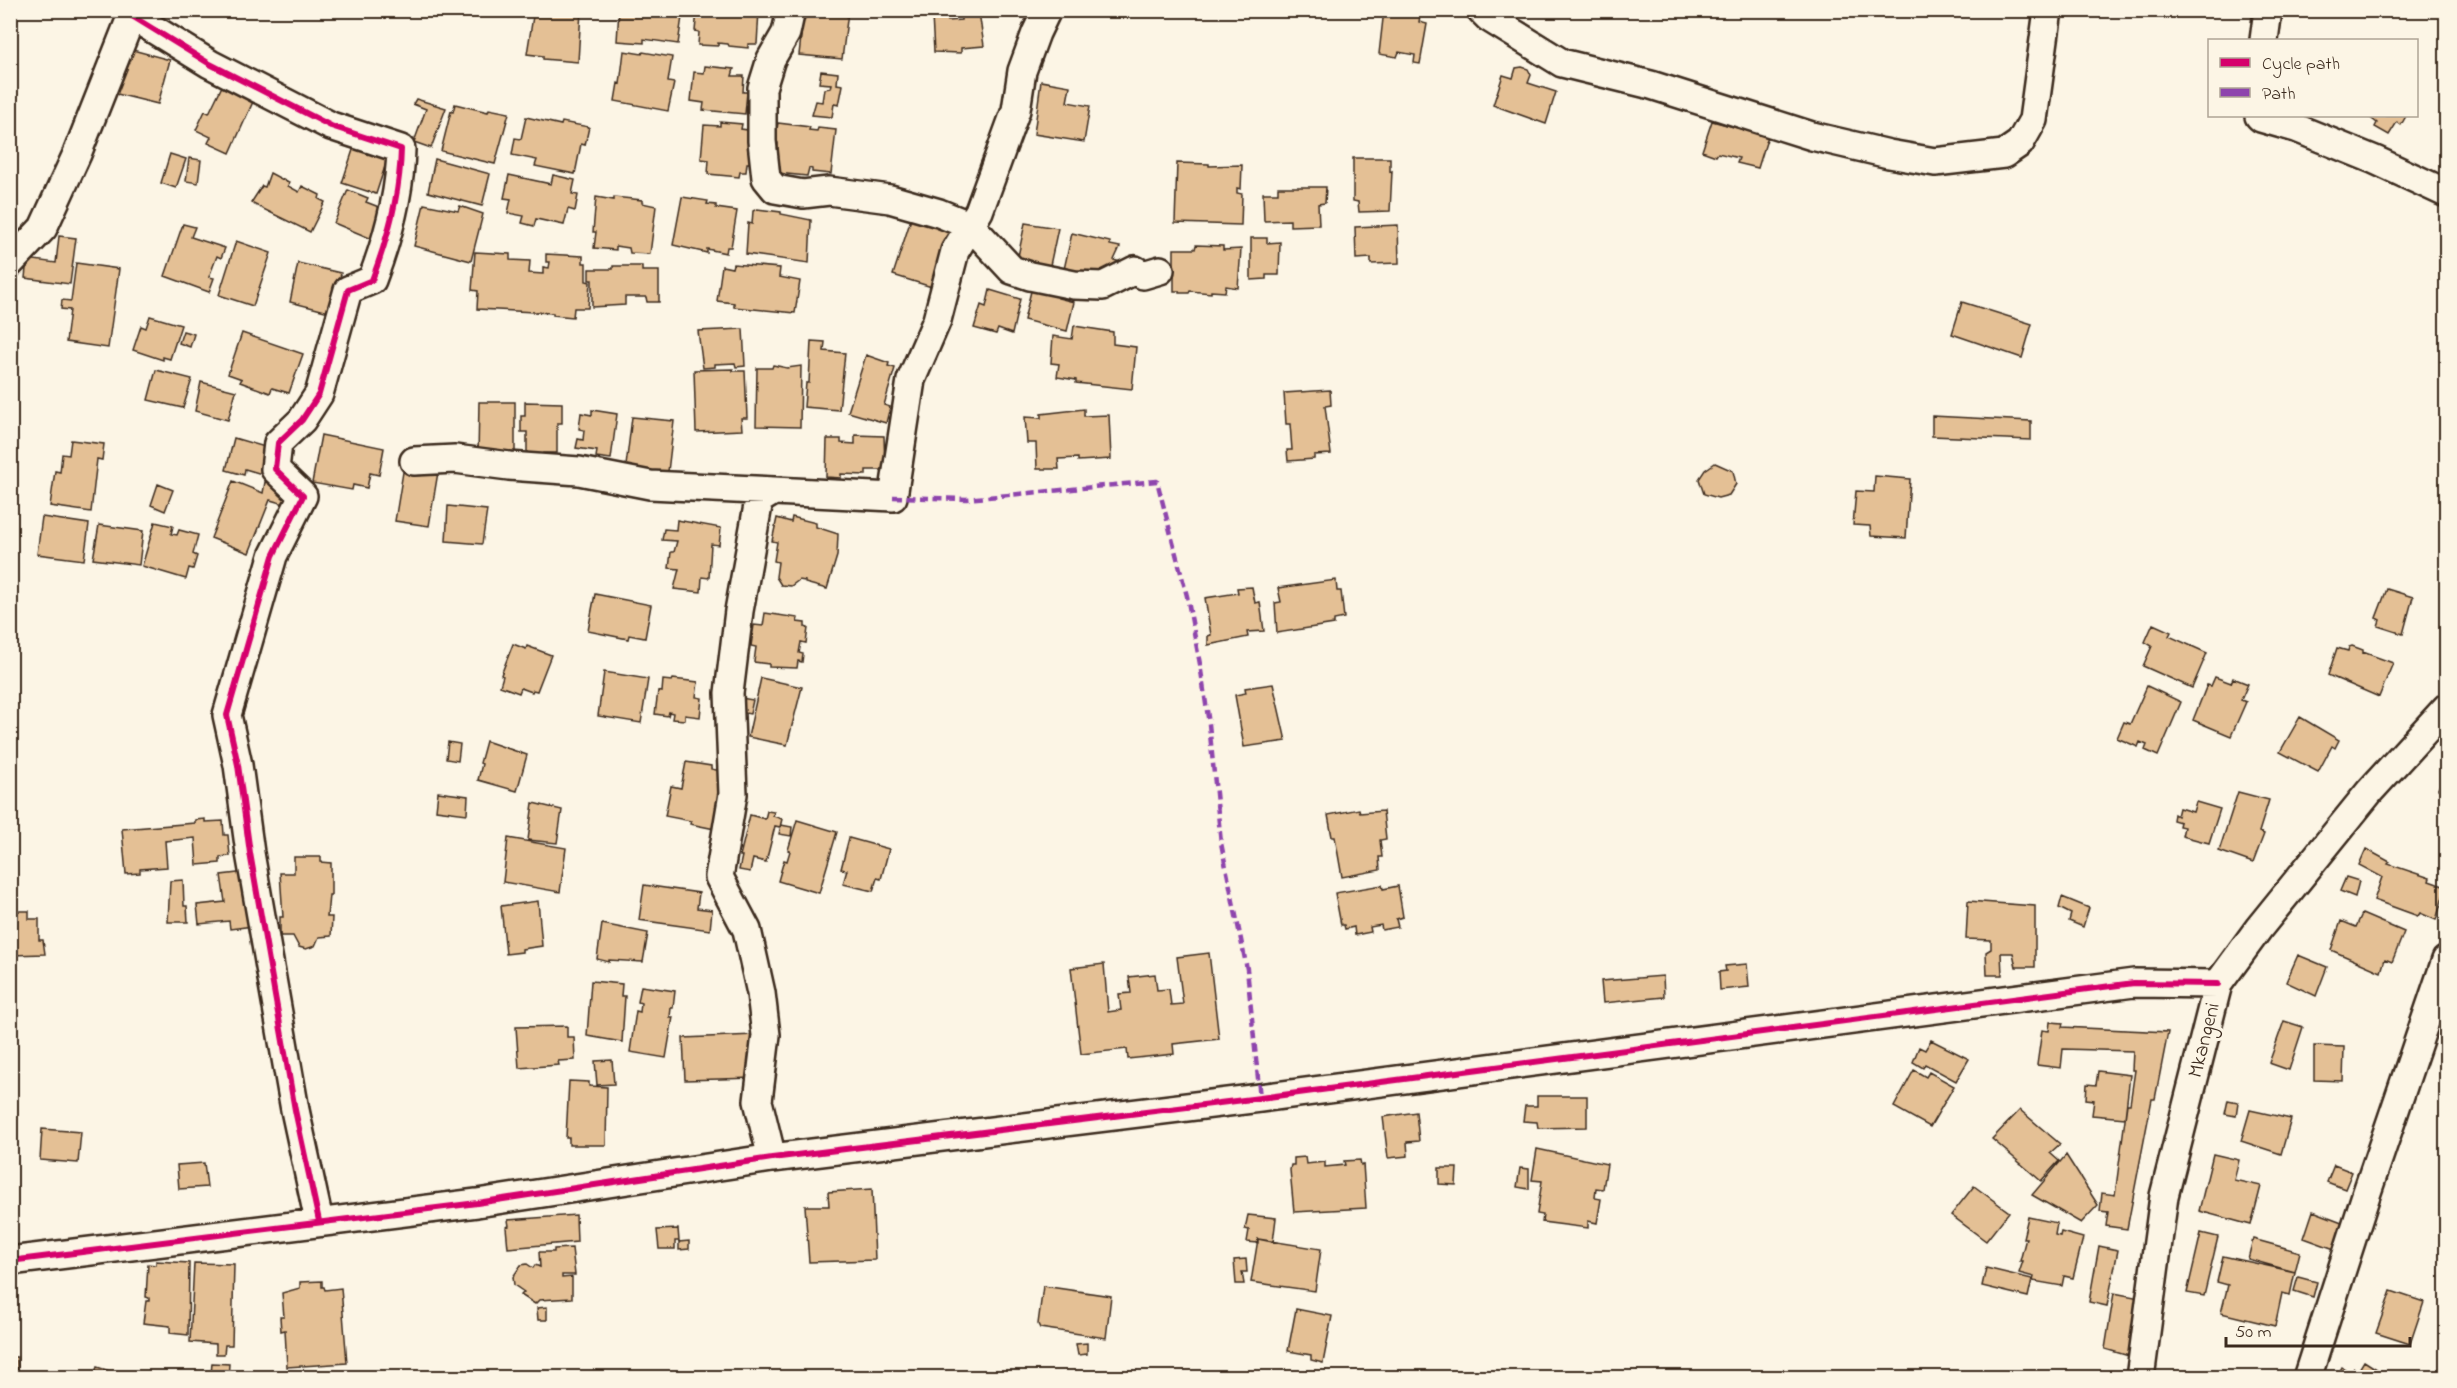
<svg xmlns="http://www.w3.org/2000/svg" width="2457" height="1388" viewBox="0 0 2457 1388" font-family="'Indie Flower',sans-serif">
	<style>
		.building { fill: #e4c095; stroke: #3b2a1e; stroke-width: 1.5 }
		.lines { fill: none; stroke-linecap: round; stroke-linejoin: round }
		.minor-casing { stroke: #3b2a1e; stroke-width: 32 }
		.minor { stroke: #fcf5e5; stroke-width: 27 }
		.quiet { stroke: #8e44ad; stroke-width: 4.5; stroke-dasharray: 9 4.5; stroke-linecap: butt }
		.cycleway-casing { stroke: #fcf5e5; stroke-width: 10 }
		.cycleway { stroke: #d6006c; stroke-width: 6 }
		.labels { text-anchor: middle; stroke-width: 6; stroke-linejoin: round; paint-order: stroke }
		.street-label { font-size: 21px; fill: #3b2a1e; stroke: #fcf5e5 }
	</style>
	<rect width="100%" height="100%" fill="#fcf5e5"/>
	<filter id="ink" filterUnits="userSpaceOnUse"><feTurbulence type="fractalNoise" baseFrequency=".0167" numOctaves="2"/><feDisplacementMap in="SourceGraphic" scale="12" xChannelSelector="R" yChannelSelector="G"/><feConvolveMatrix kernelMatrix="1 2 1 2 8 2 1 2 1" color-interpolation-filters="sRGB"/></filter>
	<g filter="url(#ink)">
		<path class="building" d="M534,10H581L578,62L543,59V56L527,54Z
			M619,10H683L678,44L644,39V43L617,41Z
			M720,10H759L757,44H748V48L729,46L728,44L718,43V46L698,45L699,32L695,31L697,11L720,13Z
			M804,10L848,12L842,59L799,55Z
			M1384,10H1421L1419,22L1427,24L1420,64L1414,63L1415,55L1399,52L1397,57L1379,54Z
			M979,12L984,46L961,48V53L934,52L932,16L947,15L948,21L961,20V13Z
			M129,49L170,60L158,104L117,94Z
			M624,51L642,54L643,52L672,57L668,82L674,83L668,111L615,101L618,83L620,84Z
			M705,66L734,69L732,76H744L743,92H747L745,114L703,110L704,103L691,101L694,72L704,73Z
			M1522,67L1528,69L1531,75L1528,83L1556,92L1546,124L1493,105L1503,75L1513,78L1516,68Z
			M821,71L838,73L837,84L843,85L839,105L834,104L832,117L812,115L816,101L822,102L824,89L830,88L831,84L819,83Z
			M225,80L256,95L230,153L208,143L211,137L196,130L205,111L209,113Z
			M1041,81L1070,86L1067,102L1090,106L1084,142L1034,134Z
			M416,99L446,108L431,148L414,142L426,109L413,104Z
			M455,104L488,112L489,109L509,113L495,164L441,151L451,111L453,112Z
			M2368,116H2406L2401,125L2397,122L2389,135L2375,127L2377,123Z
			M526,117L561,125L562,122L589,127L585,145L581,144L575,174L535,166L537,160L512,155L515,138L521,139Z
			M1712,121L1768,136L1758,168L1737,163L1739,158L1718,153L1716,156L1702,151Z
			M720,122L742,124L741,129L755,131L752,163H747L746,172H740L739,177L708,174L709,160L701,159L704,125L720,126Z
			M778,123L810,127L809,130L817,131L818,128L836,130L831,174L812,172V169L809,168L807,176L777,173L778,143L775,142Z
			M356,141L390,151L376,194L342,183Z
			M170,154L186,159L176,188L161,183Z
			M189,158L201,160L198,183L186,181Z
			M1353,158H1390V172L1392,171L1390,211L1359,212L1358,202L1353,201Z
			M435,159L490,174L482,206L428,192Z
			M1177,163L1209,164V166L1242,165L1241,189L1237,188V193L1242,194L1241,225L1175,223Z
			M270,173L289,183L288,186L299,192L302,186L320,195L319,199L325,202L310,232L251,203L262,186L265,187Z
			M509,175L551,184L553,175L575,180L572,194L578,195L575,211L568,209L564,225L536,219L534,226L522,223L524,216L508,213L511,199L504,198Z
			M1278,187H1326L1325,203L1318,204L1319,225L1290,226V220L1264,221L1263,193H1278Z
			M348,190L368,198L366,202L384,209L372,239L334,223Z
			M596,197L614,200V197L642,200V203L656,206L650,254L630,253L629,248L616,246V250L594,248L596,232H593Z
			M682,197L708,201L707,204L716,205V208L737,211L731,247H727L726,253L707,249V253L673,245Z
			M424,204L458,211L460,206L483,214L471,261L414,246Z
			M757,209L781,212V214L811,220L809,263L746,254L748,223L752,224L753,211Z
			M10,218L17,220L12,240H10Z
			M911,219L952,231L935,288L893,275Z
			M1025,223L1058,228L1049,270L1016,266Z
			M183,224L195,227L191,237L225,248L221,258L217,256L209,277L214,278L209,292L165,276Z
			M1398,225L1399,263L1371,264V258L1356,259L1355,227Z
			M1072,233L1110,242V245L1120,247L1114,260L1120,262L1116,278L1063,274Z
			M59,236L76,238L70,284L25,278L27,259L56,263Z
			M1251,238H1267V243L1280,242L1279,275H1266V279L1251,280Z
			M236,241L271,253L253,306L219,295Z
			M1196,245L1223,246V250L1241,249L1238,288L1226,286L1225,292L1211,291V293L1190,291L1189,293H1179V291H1174V249H1195Z
			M475,252L510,254V260L530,261L529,273L543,274V267L549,268L550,262H546V254L583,256V263H586V281L590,282L588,308H574L573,317L553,315V313L477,309L478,291L472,290Z
			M76,263L119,269L108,348L66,342L70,310L61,309L62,300L71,301Z
			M298,263L341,273L333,313L290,302Z
			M733,264L780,268L779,277L800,281L795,313L734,307V303L717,301L722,266L732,268Z
			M613,266H642V271H659V302H647L646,297H625V305L592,307V280H589V269H613Z
			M1032,287L1059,294L1058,298L1074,302L1067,331L1024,320Z
			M990,290L1020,299L1012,334L998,329L996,334L974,328L981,305L986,307Z
			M1962,302L2032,324L2022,358L1952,334Z
			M150,316L181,325L170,359L163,357V360L133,350L141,326L146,328Z
			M1074,326L1113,332V344L1136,347L1132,389L1076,383V380L1057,377L1059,364L1051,363L1053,336L1072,339Z
			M743,329L745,366L736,367L735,363L715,364V367L703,368L698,331Z
			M183,331L194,334L190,347L179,343Z
			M242,333L303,354L289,393L272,388L270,393L240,382L242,379L228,374Z
			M811,341L825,342L824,351L845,353L839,410L804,407L806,383H809Z
			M866,355L889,363L888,366L895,368L884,405L890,407L886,423L848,412Z
			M773,365L787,368L801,366L800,427L756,426L757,368H772Z
			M733,369V371H745L747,418H741L742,430L696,432L694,370Z
			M156,370L192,379L183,408L148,400Z
			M201,382L236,391L228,420L195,411Z
			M1330,390L1331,405L1325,406L1331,454L1314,455V459L1288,461L1287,450H1292L1290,424H1286L1284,393Z
			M479,402H515V457H478Z
			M525,402L562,403V423H557V453H544V457H527V432H521V416H525Z
			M1084,409V416L1109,415L1111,459L1078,461V458L1058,459L1059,469H1037L1036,443H1027L1025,417L1041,418V414Z
			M592,410L617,414L611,459L596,457L597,451L576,448L578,439L583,440L584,430L579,429L581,413L592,415Z
			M1932,416L2031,421V440L1932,436Z
			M632,417L674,421L667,480L625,474Z
			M321,435L384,448L379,475L370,473L367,488L353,485L352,490L312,483Z
			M855,435L884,436L885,470H866V475L841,474V478L826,477L827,439H841V443L855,444Z
			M234,438L265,447L262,458L266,459L262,474L245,469L244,475L226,470Z
			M71,440L104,444L102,460L97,459L91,512L50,506L55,471L60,472L62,454L69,455Z
			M1715,463L1733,471L1736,484L1729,495L1718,498L1704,494L1699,479L1705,470Z
			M404,466L438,472L429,526L395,521Z
			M1875,476L1910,479L1906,538L1871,536L1870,526L1853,525L1856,491L1874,492Z
			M233,481L263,493L265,482L292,491L288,505L270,500L249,553L211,538Z
			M158,484L173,490L165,511L151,505Z
			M448,506L487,510L482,544L446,541Z
			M42,517L89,524L84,560L37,554Z
			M792,517L816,523V527L838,534L837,556L827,589L805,583V581L799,580L791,586L781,585L776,577L778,562L774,561L777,542L772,541L777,518L791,522Z
			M677,520L721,528L719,545L711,544L709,578L702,577L701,592L674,589L679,569L669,568L671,552H674L677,541L662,540L664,529L676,530Z
			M155,522L173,526L171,534L177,535L179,530L198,535L193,554L197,556L193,569L189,568L186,579L142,566Z
			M99,525L143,531L139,565L93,559Z
			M1336,580L1337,591H1341L1344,618L1334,620V624L1277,633L1275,603L1281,602L1278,588Z
			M1252,587L1255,603L1260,602L1264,631L1247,632L1248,637L1208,645V636L1211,635L1205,598L1238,593L1237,588Z
			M2387,589L2413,597L2403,634L2378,626L2380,620L2376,618Z
			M595,594L651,605L645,638L629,635L628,639L588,631Z
			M765,613L798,618L797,622L805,623V627L808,628L806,643L801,642L799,653L803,654L802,662L798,661L797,668L769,667V664L754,662L756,647L751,646L754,625L763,626Z
			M2153,624L2171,632L2169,636L2207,653L2192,688L2143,666L2152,646L2145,642Z
			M513,644L526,649L527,646L551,655L537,691L533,690L532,692L521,688L519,693L500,686L503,676L501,675Z
			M2352,646L2363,650V654V652L2393,663L2379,697L2328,675L2337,648L2348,651L2349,647Z
			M604,672L648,679L641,723L598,716Z
			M2215,677L2231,683L2233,678L2248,684L2241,700L2246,702L2231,736L2193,720L2207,685L2211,686Z
			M761,678L802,687L787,745L748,737Z
			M673,679L698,682L696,697L702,698L700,717L685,715V720L672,719L673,713L669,712L668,716L655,714L658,691L662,692L663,680L672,681Z
			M1273,684L1286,741L1244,747L1235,695L1246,693L1245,688Z
			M2147,686L2181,702L2158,756L2145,750L2147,745L2140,742L2138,747L2117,738L2124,722L2130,724Z
			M741,698L753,700L750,714L739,712Z
			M2300,717L2339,740L2335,748L2332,746L2318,772L2280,752Z
			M486,741L527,755L517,791L478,780L482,764L480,763Z
			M448,742L460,744L458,761L446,759Z
			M686,762L711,766V769L726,772L715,829L690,824L691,821L665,816L671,786L681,788Z
			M2445,774L2446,775V793L2438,789Z
			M438,792L468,796L467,814L436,810Z
			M2238,792L2269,800L2259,832L2264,834L2253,863L2219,851Z
			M2196,802L2220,809L2209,843L2182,836L2184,827L2179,826L2180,822L2173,820L2174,814L2177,816L2179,808L2193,812Z
			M533,803L562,810L557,843L528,840Z
			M1359,809L1360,813L1383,811L1386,839L1380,840L1382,857H1379L1380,870L1342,877L1335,837H1332L1328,815Z
			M767,811L774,812L773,816L782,819L780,827L775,826L766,862L753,859L750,872L739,870L742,856H740L750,815L765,819Z
			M205,819V822L223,821L224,835H228L230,856L220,857V863L197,865L195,838L165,841L167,867L140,869V873L126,874L122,829L195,823V820Z
			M797,820L837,832L819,893L778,881L784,860L787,861L790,851L788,850Z
			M781,825L792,827L791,836L779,834Z
			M508,838L566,848L560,892L503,882Z
			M849,838L889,849L881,879L877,878L873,891L843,884L847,870L841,869Z
			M2366,849L2390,862L2388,864L2430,878L2429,881L2446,887L2436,920L2420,913L2418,916L2374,900L2382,877L2359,865Z
			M294,857H321V862L331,863V895H329L327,917H332L331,936L319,937L315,946L306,949L299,947L293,936H280V917H283L280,873H294Z
			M246,872L253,926L230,929L229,921L199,924L197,905L225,902L221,875Z
			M2346,877L2359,881L2355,897L2340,891Z
			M183,880L184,906H187L188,922H168L170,881Z
			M644,885L699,893L697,908L712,910L710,930L639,920Z
			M1382,885L1383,889L1398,886L1403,917L1396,919L1398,927L1382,930L1381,925L1370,927L1371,932L1355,935L1354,927L1345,929L1344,925H1341L1335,893Z
			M2062,897L2089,908L2083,927L2069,921L2071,914L2059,908Z
			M538,901L542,946L522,949V952L506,954L501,906Z
			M1968,901L2035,906V967H2016L2013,953H2001L2002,975H1987L1986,952L1991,949V940L1966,939Z
			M10,907H15V911H29V919H39V940H43L45,954L10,955Z
			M2362,914L2404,932L2392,962L2385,959L2381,972L2331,950L2341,921L2356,927Z
			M602,924L648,933L643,962L609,960V962L597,959Z
			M1209,953L1219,1039L1173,1044L1174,1054L1128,1059L1127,1049L1081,1054L1071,968L1104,964L1108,1012L1121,1010L1119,994L1131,993L1129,977L1155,974L1157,990L1169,989L1171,1005L1183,1004L1177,957Z
			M2298,955L2327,967L2316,996L2286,982Z
			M1747,964L1749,987L1720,990L1719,972L1726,971L1725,966Z
			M1663,976L1664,997L1603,1003L1601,981Z
			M591,981L622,984L621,996H625L622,1042L587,1036Z
			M641,986L675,991L673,1008H671L670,1017H673L666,1058L630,1052L636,1011L640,1012L641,1003L638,1002Z
			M2284,1021L2303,1027L2289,1070L2269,1063Z
			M2050,1022L2063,1023L2062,1027L2168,1032L2155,1099H2152L2127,1229L2106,1226L2108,1212L2100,1211L2102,1193L2115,1195L2127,1104H2130L2135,1070H2132L2133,1051L2063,1049L2061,1068L2037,1065L2042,1030L2049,1031Z
			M567,1026V1037H574L575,1060L558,1061L559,1065L519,1068L516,1027Z
			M755,1035V1078L685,1080L683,1038Z
			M1931,1040L1969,1059L1956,1081L1925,1064L1923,1068L1913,1062L1919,1047L1925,1050Z
			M2314,1046L2344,1047L2343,1081L2314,1080Z
			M612,1060L614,1084L597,1085L595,1061Z
			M1914,1070L1926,1077L1929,1072L1954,1086L1930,1127L1894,1107Z
			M2098,1071L2130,1075L2125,1118L2092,1115L2094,1100L2086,1099L2087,1084L2096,1085Z
			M569,1081L589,1082V1086L607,1087L606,1145H569V1138H566Z
			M1537,1096H1587V1127L1538,1128L1537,1122L1523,1121L1525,1106H1537Z
			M2228,1100L2238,1102L2236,1116L2225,1114Z
			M2020,1110L2060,1144L2050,1153L2059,1161L2041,1181L1992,1139Z
			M2250,1110L2291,1119L2281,1154L2241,1141Z
			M1416,1112L1419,1141L1407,1142L1408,1156L1388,1158L1383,1117Z
			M42,1129L81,1132L78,1163L40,1160Z
			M1537,1149L1607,1164L1603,1189L1596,1188L1595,1198L1601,1199L1597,1223L1588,1221V1228L1542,1222L1543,1215L1537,1214L1542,1181L1532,1180Z
			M2213,1154L2239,1160L2234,1180L2261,1186L2251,1225L2199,1211Z
			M2066,1155L2098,1205L2081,1223L2032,1195Z
			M1305,1157L1306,1164L1325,1162V1167L1345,1165L1344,1161L1360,1160L1361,1165L1363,1164L1366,1208L1294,1212L1290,1170L1291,1165H1294V1158Z
			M204,1163L207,1187L179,1189L177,1165Z
			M2334,1165L2352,1172L2345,1189L2327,1182Z
			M1439,1168H1457L1456,1185L1439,1184Z
			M1520,1168L1529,1169V1189L1517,1187Z
			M1974,1186L2009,1212L1986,1241L1951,1215Z
			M872,1189L875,1260L809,1262L805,1206H829L828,1192Z
			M2313,1211L2347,1224L2337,1250L2304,1238Z
			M576,1215L577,1242L508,1248L506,1227L509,1226L508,1220Z
			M1248,1215L1276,1218L1273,1242L1258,1239V1243L1247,1242L1249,1230L1245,1229Z
			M2028,1217L2057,1223L2055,1235L2060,1236L2061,1232L2083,1238L2073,1278L2064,1276L2062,1286L2033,1281L2034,1277L2019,1273L2023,1261H2020L2026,1238H2023Z
			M678,1229L679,1241H675V1249H659L657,1230Z
			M2201,1233L2218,1237L2204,1296L2187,1293Z
			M1258,1239L1321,1249L1315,1291L1251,1282Z
			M2253,1239L2300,1252L2295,1272L2248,1259Z
			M689,1241V1249L679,1250V1242Z
			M2099,1246L2118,1250L2107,1306L2089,1302Z
			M572,1248L575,1275H562V1278L572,1277V1298L539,1300L535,1304L521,1295L524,1292L514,1285L513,1277L521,1265L527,1264L533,1268L535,1265L540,1267L539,1252H554V1249Z
			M2223,1256L2295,1272L2290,1295L2282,1293L2275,1326L2221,1313L2228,1285L2217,1282Z
			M1246,1259L1247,1272H1242L1244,1284H1236L1234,1260Z
			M156,1261L189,1263L188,1335L170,1333V1326L143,1323L146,1301H149V1298L146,1297L148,1264L156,1265Z
			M194,1263L234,1264L232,1345H225L224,1354H216V1344L190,1342Z
			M1986,1268L2032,1279L2028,1297L1982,1286Z
			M2298,1277L2317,1282L2313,1297L2294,1291Z
			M322,1281V1287H324L325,1290L341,1288L347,1363L287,1367L285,1330L281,1331L280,1317H284L282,1293L300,1288V1282Z
			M1043,1286L1111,1296L1106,1338L1040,1328L1038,1324Z
			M2391,1291L2424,1302L2410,1344L2376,1333Z
			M2114,1293L2140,1298L2129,1356L2105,1349Z
			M547,1307V1320H538L537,1308Z
			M1296,1309L1332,1316L1323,1363L1311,1360V1355L1288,1351Z
			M1087,1343V1354L1078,1355L1076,1344Z
			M10,1357H17L18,1378H10Z
			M2364,1361L2383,1373L2380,1378H2336L2342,1367L2351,1373L2354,1368L2358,1371Z
			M212,1363L229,1364L228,1378H213V1375H211Z
			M97,1367L131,1378H93Z
			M2085,1375V1378H2042V1376Z"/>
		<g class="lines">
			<defs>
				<path id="minor" d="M791,10L786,33L771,59L762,88V141L766,178L775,189L803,194L829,191L890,199L939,213L971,226L1012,270L1030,276L1074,285L1103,286L1135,270L1143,275L1160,270
					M1481,10L1489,18L1562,63L1651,85L1812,136L1889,154L1935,162L2004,154L2020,143L2033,120L2048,10
					M132,16L210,64L331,126L401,149C400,194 388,238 372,280L348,290L319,394L302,420L278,443L275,469L303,496L273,556L227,715L238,765L250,853L295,1110L319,1221
					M2264,40L2268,10
					M2259,116L2261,118L2296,128L2375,160L2446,193
					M10,263L43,228L77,154L134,10
					M414,461L455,459L509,466L579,471L650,485L774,491
					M772,1158L758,1101L766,1035L761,993L747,930L719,877L733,794L729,693L739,611L759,500L774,491L893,497L911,380L937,320L955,251L979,211L1016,110L1022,71L1036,33L1047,10
					M10,1261L477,1203L772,1158L1260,1098L2134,983L2218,984
					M2140,1378L2164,1196L2218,984L2259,928L2370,791L2446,708
					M2307,1378L2366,1195L2446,960"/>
			</defs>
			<use href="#minor" class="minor-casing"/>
			<use href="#minor" class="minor"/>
			<path class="quiet" d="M893,497L966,499L1157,481L1187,596L1200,664L1209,724L1221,843L1247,969L1260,1098"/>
			<defs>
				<path id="cycleway" d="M132,16L210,64L331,126L401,149C400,194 388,238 372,280L348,290L319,394L302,420L278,443L275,469L303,496L273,556L227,715L238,765L250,853L295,1110L319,1221
					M10,1261L477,1203L772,1158L1260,1098L2134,983L2218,984"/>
			</defs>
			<use href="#cycleway" class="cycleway-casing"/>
			<use href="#cycleway" class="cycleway"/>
		</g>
	</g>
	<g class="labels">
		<g class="street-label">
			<text transform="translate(2203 1040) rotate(-76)" y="7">Mkangeni</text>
		</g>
	</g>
	<rect width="2457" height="1388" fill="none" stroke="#fcf5e5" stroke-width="36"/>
	<rect x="18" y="18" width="2421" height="1352" fill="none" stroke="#3b2a1e" stroke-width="2" filter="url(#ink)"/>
	<rect x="2208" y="39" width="210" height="78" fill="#fcf5e5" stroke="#afa495" stroke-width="1.5"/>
	<rect x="2220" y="58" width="30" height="9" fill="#d6006c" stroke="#afa495" stroke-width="1.5"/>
	<text x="2262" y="69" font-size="18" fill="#3b2a1e">Cycle path</text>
	<rect x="2220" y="88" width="30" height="9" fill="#8e44ad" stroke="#afa495" stroke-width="1.5"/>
	<text x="2262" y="99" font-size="18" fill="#3b2a1e">Path</text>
	<path d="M2226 1337v9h184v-9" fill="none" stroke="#3b2a1e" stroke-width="3"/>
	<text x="2235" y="1337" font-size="18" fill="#3b2a1e" stroke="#fcf5e5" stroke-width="4.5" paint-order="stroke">50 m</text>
</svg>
